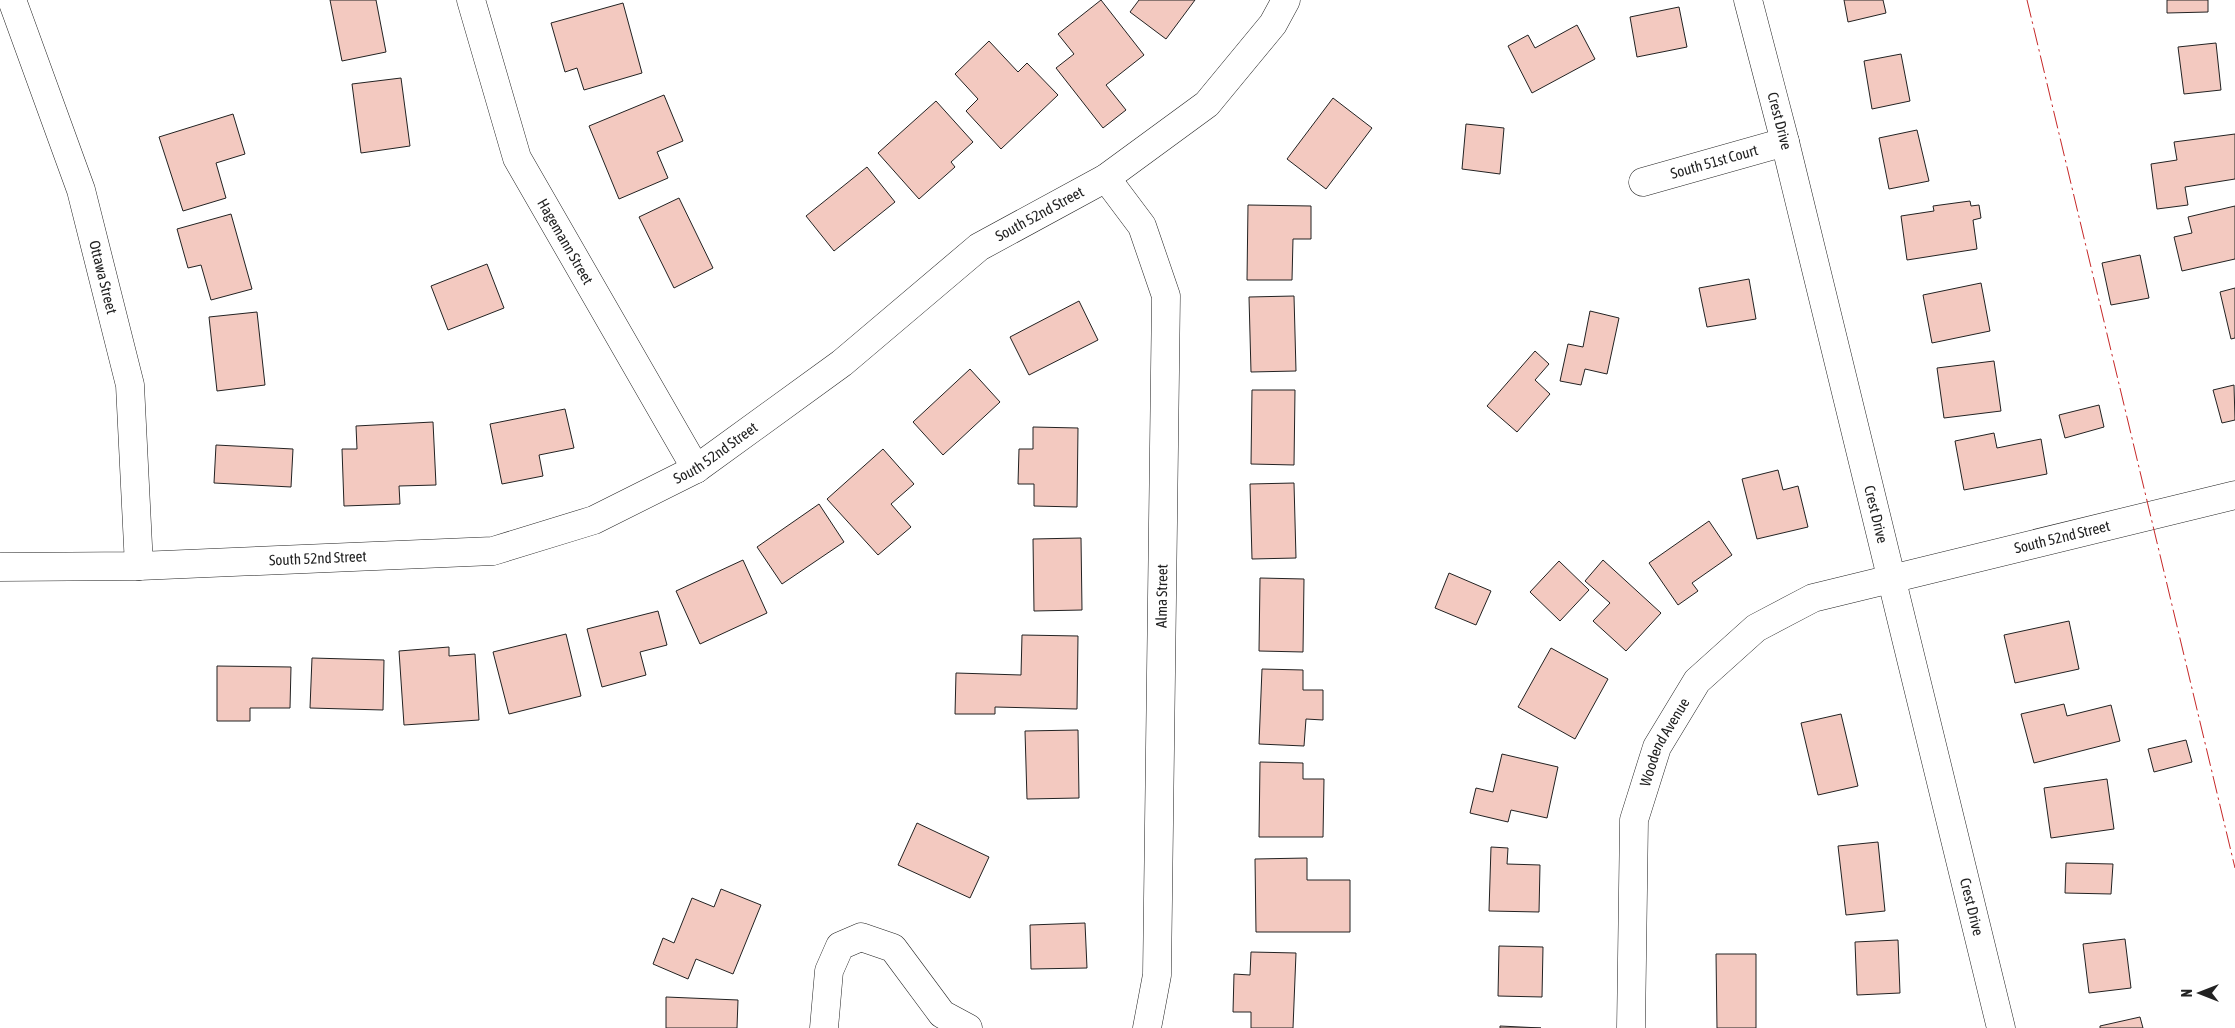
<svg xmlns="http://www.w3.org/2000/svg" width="2235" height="1028" viewBox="0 0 2235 1028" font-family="'Asap Condensed',sans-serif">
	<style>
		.building { fill: #f3c9c0; stroke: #222 }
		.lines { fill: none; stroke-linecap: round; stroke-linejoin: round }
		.minor-casing { stroke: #222; stroke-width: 29 }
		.minor { stroke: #fff; stroke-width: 28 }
		.power { stroke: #c62828; stroke-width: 1; stroke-dasharray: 18 4 2.5 4; stroke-linecap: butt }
		.labels { text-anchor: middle; stroke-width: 4; stroke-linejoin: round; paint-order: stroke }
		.street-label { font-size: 15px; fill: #222; stroke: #fff }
	</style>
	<rect width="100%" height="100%" fill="#fff"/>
	<path class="building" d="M330,0H376L386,52L342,61Z
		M1101,0L1144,55L1106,85L1126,110L1103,128L1056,68L1074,54L1058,34Z
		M1139,0H1195L1166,39L1130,12Z
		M1844,0H1883L1886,13L1848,22Z
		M2167,0H2208V12L2167,13Z
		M623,3L642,73L584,90L577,68L565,72L551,23Z
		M1679,7L1687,47L1637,57L1630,17Z
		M1577,25L1595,59L1532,93L1508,46L1528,35L1535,48Z
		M989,41L1018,72L1027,63L1058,95L1001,149L966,111L978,99L955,74Z
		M2216,43L2221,90L2184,94L2178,47Z
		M1901,54L1910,101L1872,109L1864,61Z
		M401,78L410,146L361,153L352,84Z
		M664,95L683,141L657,152L668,178L619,199L589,126Z
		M1333,98L1372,128L1326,189L1287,159Z
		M936,101L973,142L951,162L955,167L919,199L878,153Z
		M233,114L245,154L216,163L226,198L183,211L159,137Z
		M1466,124L1504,128L1500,174L1462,169Z
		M1917,130L1929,181L1889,189L1879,138Z
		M2235,134V179L2185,187L2188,205L2157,209L2151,164L2177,160L2174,142Z
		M867,167L895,202L834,251L806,216Z
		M679,198L713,268L674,288L639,217Z
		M1970,201L1971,206L1979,205L1981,218L1973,220L1977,249L1907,260L1901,216L1934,211L1933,206Z
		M1248,205L1311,206V239H1293L1292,280H1247Z
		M2235,206V259L2182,271L2174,237L2192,233L2188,217Z
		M231,214L252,289L211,300L201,265L188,268L177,229Z
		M2140,255L2149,298L2111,305L2102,263Z
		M487,264L504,308L448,330L431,286Z
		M1749,279L1756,319L1707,327L1699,288Z
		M1981,283L1990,331L1932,343L1923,295Z
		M2235,288V338L2231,339L2220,292Z
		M1294,296L1296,371L1251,372L1249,297Z
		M1079,301L1098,340L1029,375L1010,337Z
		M1590,311L1619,318L1607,374L1585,369L1581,385L1560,381L1568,344L1583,347Z
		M257,312L265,385L217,391L209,317Z
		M1535,351L1549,364L1535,380L1550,394L1517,432L1487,406Z
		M1994,361L2001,411L1944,418L1937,368Z
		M970,369L1000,402L943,455L913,422Z
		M2234,385L2235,420L2222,423L2213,390Z
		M1252,390H1295L1294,465L1251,464Z
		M2099,405L2104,427L2065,438L2059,415Z
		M565,409L574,448L539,455L543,476L502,484L490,424Z
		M433,422L436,485L399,486L400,504L344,506L342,449H357L356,426Z
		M1033,427L1078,428L1077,507L1034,506V484H1018L1019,449H1033Z
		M1994,433L1997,448L2041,439L2047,474L1964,490L1955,441Z
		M216,445L293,449L291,487L214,483Z
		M883,449L914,484L891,504L911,527L878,555L827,499Z
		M1778,470L1783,490L1798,486L1808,527L1757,539L1742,479Z
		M1294,483L1296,558L1252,559L1250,484Z
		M819,504L844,542L782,584L757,547Z
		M1709,521L1732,555L1692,583L1698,591L1678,605L1649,563Z
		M1081,538L1082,610L1034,611L1033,539Z
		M743,560L767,613L700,644L676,591Z
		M1603,560L1661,613L1626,651L1593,621L1610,603L1585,581Z
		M1559,561L1589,590L1560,621L1530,592Z
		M1449,573L1491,591L1476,625L1435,608Z
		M1260,578L1304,579L1303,652L1259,651Z
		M658,611L667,645L640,652L646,675L602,687L587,629Z
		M2069,621L2079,669L2015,683L2004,635Z
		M566,634L581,696L509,714L493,652Z
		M1022,635L1078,636L1077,709L995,707V714H955L956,673L1021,675Z
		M449,647V656L475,654L479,720L404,725L399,651Z
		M1551,648L1608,679L1575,739L1518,707Z
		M312,658L384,660L383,710L310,708Z
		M217,666L291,667L290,708H250V721H217Z
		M1262,669L1303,670V690H1323V720L1306,719L1304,746L1259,744Z
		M2064,704L2067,716L2111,705L2120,741L2034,763L2021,714Z
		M1841,714L1858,786L1818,795L1801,723Z
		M1078,730L1079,798L1027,799L1025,731Z
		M2186,740L2192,762L2154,772L2148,749Z
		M1502,754L1558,767L1547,818L1511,810L1508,822L1470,813L1476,788L1493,792Z
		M1260,762L1303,763V779H1324L1323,837H1259Z
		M2107,779L2114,829L2051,838L2044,788Z
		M917,823L989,857L970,898L898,865Z
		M1878,842L1885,911L1846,915L1838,846Z
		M1491,847L1508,848L1507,864L1540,865L1539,912L1489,911Z
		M1307,858V880H1350V932H1256L1255,859Z
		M2066,863L2113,864L2111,894L2065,893Z
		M721,889L761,905L733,974L696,959L688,979L653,964L663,938L674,943L692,898L714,907Z
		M1085,923L1087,968L1031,969L1030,925Z
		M2125,939L2131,988L2089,993L2083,944Z
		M1898,940L1900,993L1857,995L1855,942Z
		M1499,946L1543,947L1542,997L1498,996Z
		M1251,952L1296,953L1293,1028H1251V1012H1233L1234,974L1250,975Z
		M1716,954H1756V1028H1717Z
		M666,997L738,1000L737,1028H666Z
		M2140,1017L2143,1028H2100V1026Z
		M1500,1026L1541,1028H1500Z"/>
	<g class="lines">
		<defs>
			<g id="minor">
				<path id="s1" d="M12,0L81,190L130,385L139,566"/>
				<path id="s2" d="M471,0L517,158L696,469"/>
				<path id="s3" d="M1748,0L1785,142L2001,1028"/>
				<path d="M1106,178L1142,226L1166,296L1157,975L1147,1028"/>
				<path id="s4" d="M1643,182L1785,142"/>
				<path id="s5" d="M0,567L139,566L493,551L594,520L696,469L842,363L979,247L1106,178L1207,104L1273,24L1286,0"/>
				<path d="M824,1028L829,971L840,946L861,937L893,948L942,1014L968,1028"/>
				<path id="s6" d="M1631,1028L1634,820L1657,747L1697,681L1756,628L1813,598L2235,495"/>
			</g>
		</defs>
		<use href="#minor" class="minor-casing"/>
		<use href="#minor" class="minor"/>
		<path class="power" d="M2027,0L2235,868"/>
	</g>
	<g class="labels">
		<g class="street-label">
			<text dy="5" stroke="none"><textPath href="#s3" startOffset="125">Crest Drive</textPath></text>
			<text dy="5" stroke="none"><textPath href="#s4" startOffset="74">South 51st Court</textPath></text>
			<text dy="5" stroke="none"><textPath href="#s5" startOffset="1142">South 52nd Street</textPath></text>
			<text dy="5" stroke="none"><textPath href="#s2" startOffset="261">Hagemann Street</textPath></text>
			<text dy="5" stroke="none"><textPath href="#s1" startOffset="292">Ottawa Street</textPath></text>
			<text dy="5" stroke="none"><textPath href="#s5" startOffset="738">South 52nd Street</textPath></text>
			<text dy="5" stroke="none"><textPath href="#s3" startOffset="530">Crest Drive</textPath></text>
			<text dy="5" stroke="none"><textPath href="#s6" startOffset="762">South 52nd Street</textPath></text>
			<text dy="5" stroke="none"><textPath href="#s5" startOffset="318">South 52nd Street</textPath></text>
			<text transform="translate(1162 596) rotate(-89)" y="5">Alma Street</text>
			<text dy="5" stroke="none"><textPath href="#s6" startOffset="292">Woodend Avenue</textPath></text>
			<text dy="5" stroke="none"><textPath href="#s3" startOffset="934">Crest Drive</textPath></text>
		</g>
	</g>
	<g transform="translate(2200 993) rotate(270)" stroke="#ffffff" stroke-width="4" paint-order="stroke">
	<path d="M0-4L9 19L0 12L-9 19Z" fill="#222222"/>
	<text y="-8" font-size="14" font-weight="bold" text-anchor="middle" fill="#222222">N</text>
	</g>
</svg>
